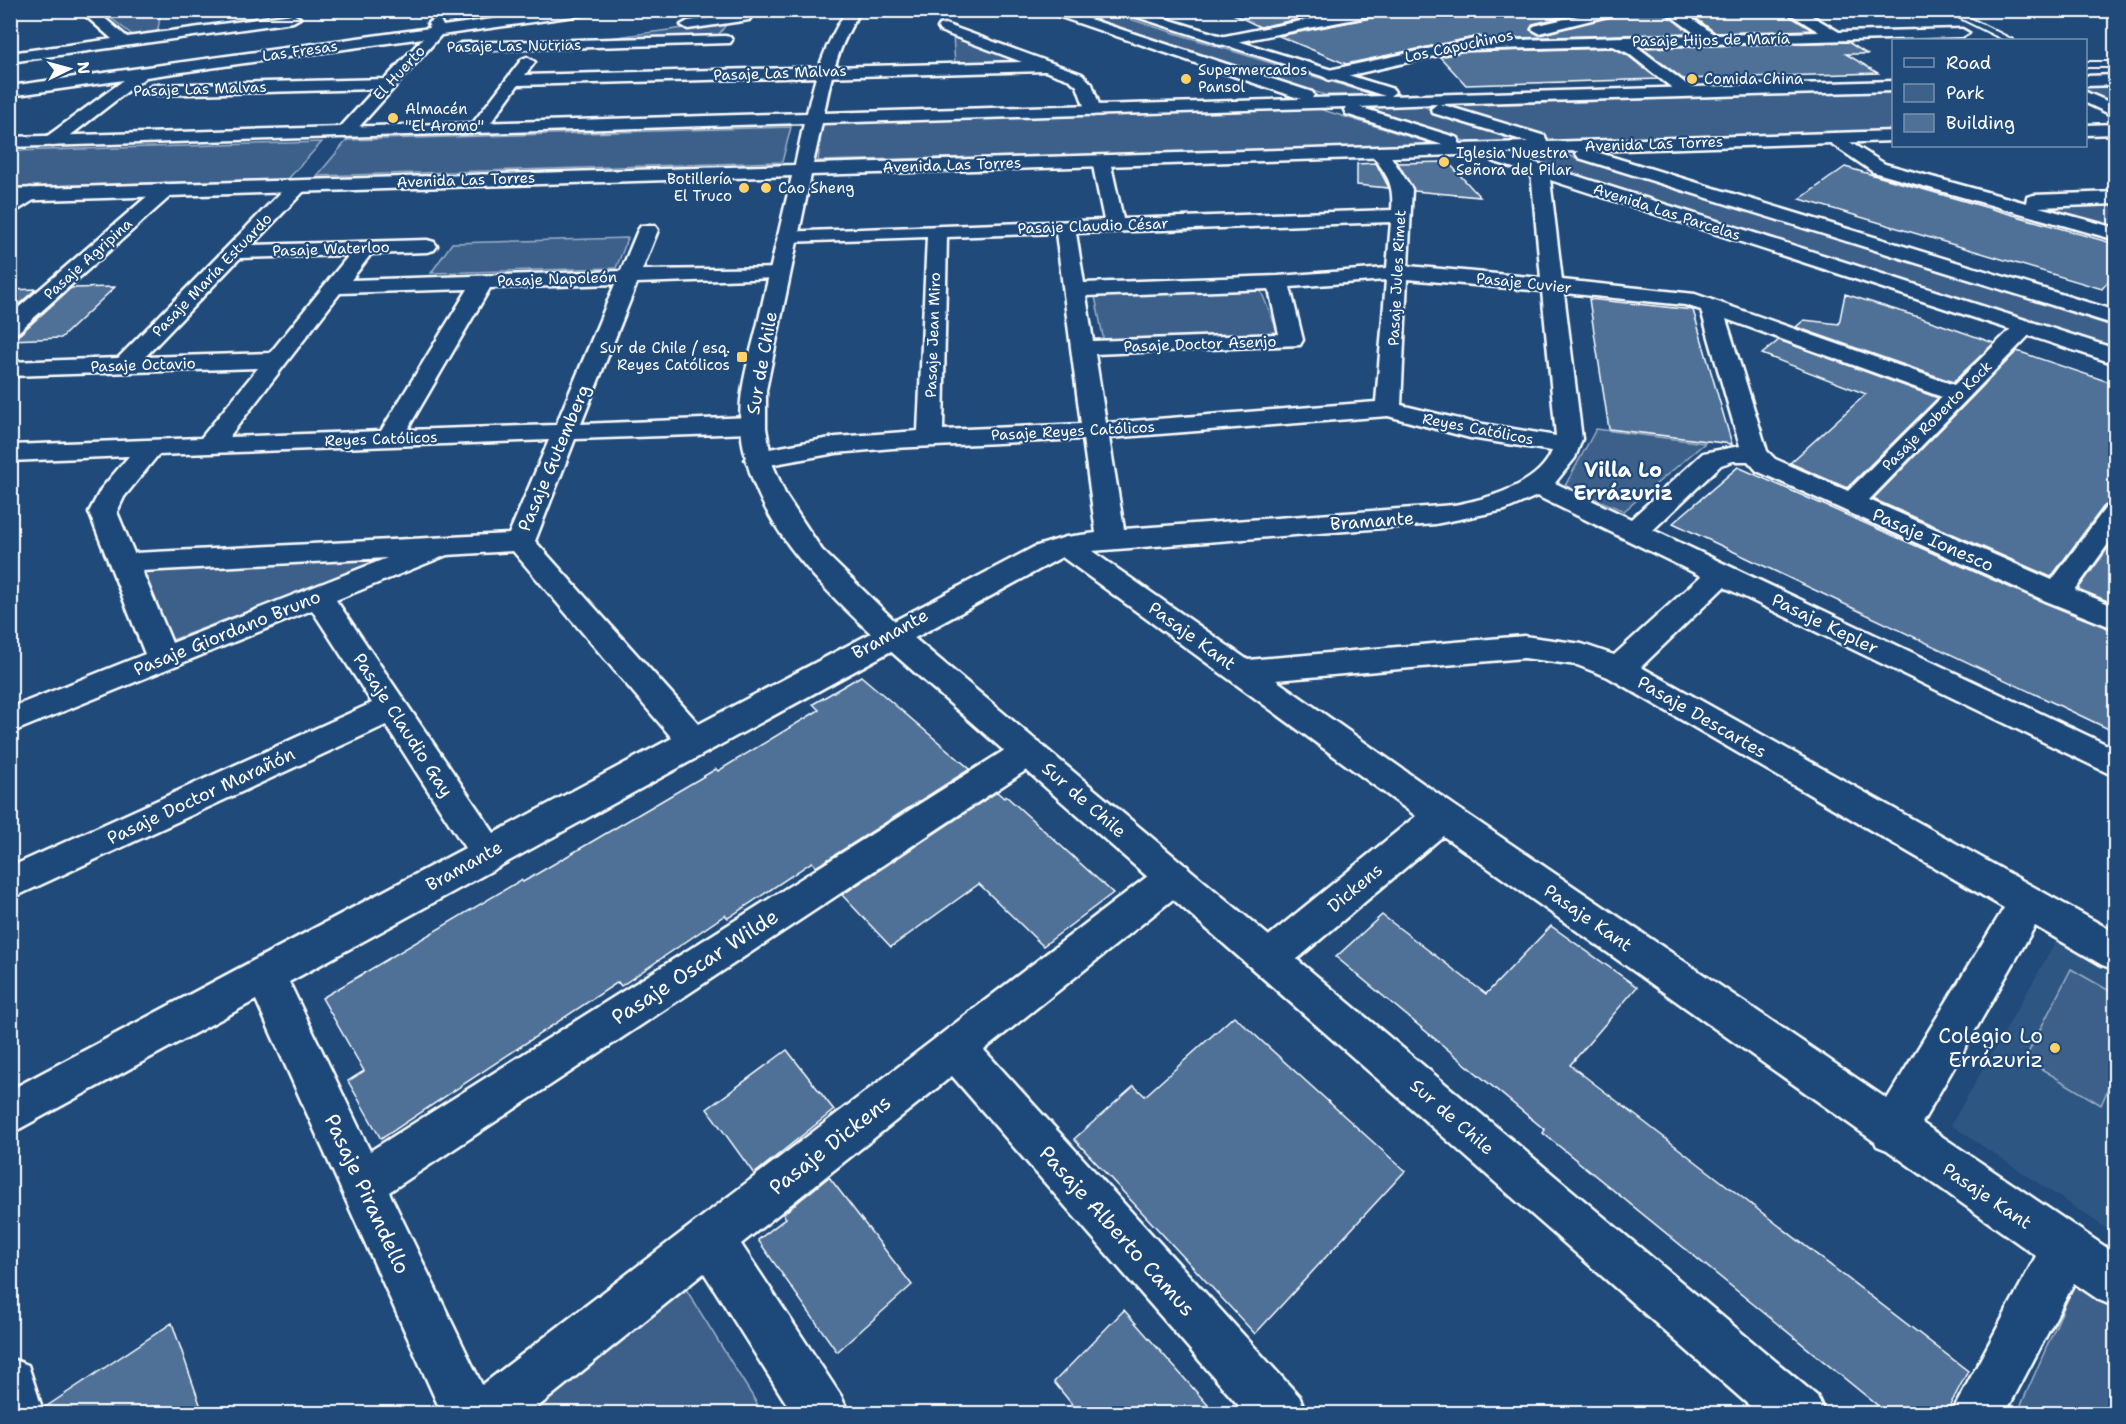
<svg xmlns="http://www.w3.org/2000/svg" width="2126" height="1424" viewBox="0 0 2126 1424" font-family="'Shantell Sans',sans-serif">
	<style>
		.built { fill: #2e5683 }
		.green { fill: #3c618b; stroke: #9eb0c5; stroke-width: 1.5 }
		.building { fill: #507197; stroke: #fff; stroke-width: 1.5 }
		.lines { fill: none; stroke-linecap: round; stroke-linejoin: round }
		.service-casing { stroke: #fff; stroke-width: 4 }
		.minor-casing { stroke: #fff; stroke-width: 5 }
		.tertiary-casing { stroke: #fff; stroke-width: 5 }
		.service { fill: #1f4a7a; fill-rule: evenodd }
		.minor { fill: #1f4a7a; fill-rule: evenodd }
		.tertiary { fill: #1f4a7a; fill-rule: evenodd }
		.poi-dot { fill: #ffd166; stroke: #1f4a7a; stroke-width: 2 }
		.labels { text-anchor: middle; stroke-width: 4.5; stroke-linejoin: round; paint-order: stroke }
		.far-street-label { font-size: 15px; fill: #fff; stroke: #1f4a7a }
		.far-poi-label { font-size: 15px; fill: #fff; stroke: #1f4a7a; text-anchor: start }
		.street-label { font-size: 18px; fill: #fff; stroke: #1f4a7a }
		.neighbourhood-label { font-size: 20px; font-weight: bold; fill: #fff; stroke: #1f4a7a }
		.near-street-label { font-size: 21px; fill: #fff; stroke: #1f4a7a }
		.near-poi-label { font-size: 21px; fill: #fff; stroke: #1f4a7a; text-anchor: end }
	</style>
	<rect width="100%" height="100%" fill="#1f4a7a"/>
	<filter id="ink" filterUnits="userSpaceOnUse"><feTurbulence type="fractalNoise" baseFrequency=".0167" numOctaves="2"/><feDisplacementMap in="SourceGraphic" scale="12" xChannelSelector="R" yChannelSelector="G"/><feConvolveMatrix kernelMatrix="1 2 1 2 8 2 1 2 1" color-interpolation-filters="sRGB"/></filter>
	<g filter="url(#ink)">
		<path class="built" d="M2058,938L2115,971V1234L1951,1125Z"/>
		<path class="green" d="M102,11H161L157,35L135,37Z
			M1062,11H1104L1374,95H1325Z
			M728,22L717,37L580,42Z
			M953,35L1034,64L955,65Z
			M2115,86V107L2086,91V87Z
			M1893,92V130L1557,141L1447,106Z
			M1413,103L1527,141L1471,143L1355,105Z
			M1313,107L1440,146L818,161L822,123Z
			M791,127L782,162L317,176L347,140Z
			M322,142L288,179L11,187V151Z
			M1551,150L2115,327V350L1516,155Z
			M2112,203L2115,205V230L2030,207Z
			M628,238L616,268L431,273L452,243Z
			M1259,286L1279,335L1104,342L1094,291Z
			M1596,429L1705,443L1624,511L1565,486Z
			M404,553L164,643L138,571Z
			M2071,969L2115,994V1073L2101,1105L2025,1059Z
			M2078,1276L2115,1302V1413L2017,1414Z
			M684,1286L763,1413L522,1414Z"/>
		<path class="building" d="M1225,10H1343L1260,27Z
			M1390,10H1592L1533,24L1530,30L1540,35L1634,10H1661L1690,33L1486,39L1479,36L1346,64L1279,36L1381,16Z
			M1685,10L1782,11L1812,30L1716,33Z
			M1848,42L1867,54H1846L1878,73L1683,79L1642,48Z
			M1613,48L1627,55L1658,79L1466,85L1440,57L1461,52Z
			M1448,162L1480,197L1414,191L1398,163Z
			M1376,163L1389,188L1357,185V164Z
			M1845,167L2115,244V273L2102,289L1800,199Z
			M115,287L61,338L10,340V336L20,334L71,288Z
			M36,289L10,312V290Z
			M1845,294L1925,319L1994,343L1953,382L1796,327L1804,320L1839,324Z
			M1589,299L1693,310L1732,444L1609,429Z
			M1779,340L1938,398L1847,488L1790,463L1866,394L1762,354Z
			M2017,351L2115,384V503L2104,506L2051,577L1873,499Z
			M1738,467L2045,603L2115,631V732L1673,523Z
			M2115,538V604L2078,589Z
			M861,676L970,769L816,867L812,862L728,918L725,915L621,986L618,982L381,1139L348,1081L364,1071L322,998L521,880L523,882L716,769L718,771L819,710L813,704Z
			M997,792L1004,798L1006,796L1113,893L1043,946L979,884L891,947L842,895Z
			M1382,915L1486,994L1551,926L1637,987L1570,1065L1968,1371L1946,1413H1887L1543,1133L1545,1130L1336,957Z
			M1234,1016L1405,1171L1255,1334L1074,1139L1134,1086L1145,1096Z
			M787,1050L834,1110L754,1174L707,1109Z
			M829,1177L912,1285L837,1352L758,1240L786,1218L783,1214Z
			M1124,1310L1215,1413H1079L1054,1382Z
			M172,1323L203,1413H46L44,1408Z"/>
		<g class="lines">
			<defs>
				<path id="service" d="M1944,10H1954L2013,40H2004Z
					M2116,62V67H2086V62Z"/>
				<path id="minor" d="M79,10H95L127,37L293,14L300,18L293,22L10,62V53L112,39Z
					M555,10H596L589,14L441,35L351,136L345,137L336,132L375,89L153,95L145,90L153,85L385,79L423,38L146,77L58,145L52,146L43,141L46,137L124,80L10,96V86L430,28L428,23L435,19L440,20L443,26Z
					M1357,10H1388L1381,14L1220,45L1213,41L1220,37Z
					M1604,10H1632L1539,33L1532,29L1534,26Z
					M1663,10H1680L1715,35L1819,32L1784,10H1802L1839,32L1962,29L1969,33L1962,37L1636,46L1693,89L1695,92L1693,95H1681L1628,53L1613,46L1461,50L1329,80L1321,75L1329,70L1479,38L1486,41L1697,35Z
					M744,13L751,17L749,20L688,29L681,25L688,21Z
					M945,24L1082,74L1092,84L1101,110L1093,115L1087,114L1077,86L1070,80L1045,71L518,85L484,132H472L469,128L522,59L527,57L535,62L525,75L1022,62L940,31L938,28L940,25Z
					M725,36L730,37L732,40L730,43L461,51L454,47L461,43Z
					M2086,92L2116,105V117L2086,103Z
					M1835,133L1885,164L2026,203L2027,197L2034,195L2116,192V204L2039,207L2116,228V240L1873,172L1829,142L1826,138Z
					M1380,148L1386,149L1412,189L1408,266L1541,278L1531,171L1540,166L1549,171L1562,280L1695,294L1954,385L2017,323H2033L2036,328L1869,500L2052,580L2106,507L2116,505V533L2075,590L2116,607V629L2046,601L1757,471L1748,461H1733L1721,465L1653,530L2116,749V777L1724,587L1641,667L2116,933V970L2102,965L2035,926L1922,1123L2116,1254V1307L2099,1300L2074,1283L2005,1414H1951L2036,1256L1887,1150L1877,1146L1875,1142L1443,836L1283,971L1269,976L1255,971L1249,959L1255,947L1416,816L1062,557L289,982L370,1151L1016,743L1028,739L1040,743L1045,752L1040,761L389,1192L482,1385L1161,866L1174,862L1187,866L1193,877L1187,888L984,1050L1299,1396L1307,1414H1246L952,1076L741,1244L841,1396L849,1414H793L704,1273L529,1414H442L256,1000L10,1134V1090L465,848L386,725L10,899V867L372,703L312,610L10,733V708L145,654L89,512L101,489L129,456L10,461V445L201,438L258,368L10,376V362L118,358L292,181H306L308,185L306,189L252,245L427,240L434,242L437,246L434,250L427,252L371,254L351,280L621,271L638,230L641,226H655L658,230L642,270L786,268L790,272L786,276L779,278L637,283L581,424L751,417L760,420L764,425L760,430L751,433L575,439L535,541L699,724L1034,547L1066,537L1096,533L1083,439L893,448L836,453L758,467L749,465L745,459L749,453L758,451L836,437L918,431L927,237L787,242L780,240L777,236L780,232L1104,220L1092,161L1101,156L1110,161L1123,219L1392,210C1394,182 1387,176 1371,153ZM1391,222L1387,268L1278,276L1084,283L1076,233ZM1056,233L1081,424L943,430L947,237ZM349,255L270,353L145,357L240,258ZM1407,279L1542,291L1556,436L1471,422L1401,405ZM1386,280L1376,402L1106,423L1095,354L1300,345L1303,340L1290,287ZM615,284L556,425L407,430L490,288ZM468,289L381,431L229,437L340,293ZM1269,289L1279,334L1093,341L1086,296ZM1564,293L1685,305L1701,310L1740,446L1703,453L1631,519L1555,483L1575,458L1582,439ZM1726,319L1942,397L1848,491L1775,459L1767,451ZM1388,416L1470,438L1552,451C1539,485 1487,499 1454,505L1124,529L1109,438ZM549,440L509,534L134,553L117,512L124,497L158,455ZM1537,496L1701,576L1614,655L1582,644L1524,636L1248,660L1092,551L1435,524L1505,510ZM513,551L672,738L494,833L336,600L447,555ZM387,558L172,643L142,571ZM1524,658L1577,665L1608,677L2004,908L1887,1099L1455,806L1276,680Z
					M166,184L175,190L173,194L18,332L10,334V315L159,186Z
					M30,188L37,190L39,194L37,198L10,215V199Z
					M10,1358L28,1365L44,1414H10Z"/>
				<path id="tertiary" d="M847,10H861C838,46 832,72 824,113L1301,99L1040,10H1062L1312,92L1314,95L1312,98L1385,96L1115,10H1138L1393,89L1395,92L1390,96L1894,81V91L1440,104L1545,136L1547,142L1894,131V141L1593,151L2116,311V325L1579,158L1576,154L1578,151L1505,153L2116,349V364L1492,161L1489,157L1491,154L811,175L766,390V428L772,463L786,496L822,550L901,627L1817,1396L1825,1414H1759L879,641C818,584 749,518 741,429C737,395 749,360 757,327C769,276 780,226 792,176L10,201V189L795,165L804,123L10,147V137L807,113C816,73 824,46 847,10ZM1437,104L1431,109L1433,113L1528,142L1459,144L1458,138L1359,107ZM1346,107L1344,110L1346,114L1443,145L813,164L822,123Z
					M2116,75V85L2086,86V76Z
					M2116,124V134L2086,135V125Z"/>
			</defs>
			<use href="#service" class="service-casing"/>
			<use href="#minor" class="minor-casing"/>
			<use href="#tertiary" class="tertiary-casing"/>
			<use href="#service" class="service"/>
			<use href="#minor" class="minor"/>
			<use href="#tertiary" class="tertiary"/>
		</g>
	</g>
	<g class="poi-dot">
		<circle cx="1186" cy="79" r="6"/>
		<circle cx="1692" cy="79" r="6"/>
		<circle cx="393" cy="118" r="6"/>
		<circle cx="1444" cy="162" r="6"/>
		<circle cx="744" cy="188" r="6"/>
		<circle cx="766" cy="188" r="6"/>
		<rect x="736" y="351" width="12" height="12" rx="3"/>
		<circle cx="2055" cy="1048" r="6"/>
	</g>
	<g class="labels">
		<g class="far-street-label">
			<text transform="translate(1711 40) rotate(-1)" y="5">Pasaje Hijos de María</text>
			<text transform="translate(514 46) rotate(-1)" y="5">Pasaje Las Nutrias</text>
			<text transform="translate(1459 46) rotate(-12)" y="5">Los Capuchinos</text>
			<text transform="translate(300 51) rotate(-8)" y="5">Las Fresas</text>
			<text transform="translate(399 73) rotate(-47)" y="5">El Huerto</text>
			<text transform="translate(780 73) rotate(-2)" y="5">Pasaje Las Malvas</text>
			<text transform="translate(200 89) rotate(-2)" y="5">Pasaje Las Malvas</text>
			<text transform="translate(1654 144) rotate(-2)" y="5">Avenida Las Torres</text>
			<text transform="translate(952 165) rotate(-2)" y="5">Avenida Las Torres</text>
			<text transform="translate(466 180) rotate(-2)" y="5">Avenida Las Torres</text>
			<text transform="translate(1667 212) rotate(18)" y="5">Avenida Las Parcelas</text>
			<text transform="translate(1093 226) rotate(-2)" y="5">Pasaje Claudio César</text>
			<text transform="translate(331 249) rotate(-2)" y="5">Pasaje Waterloo</text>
			<text transform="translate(88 259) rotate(-42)" y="5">Pasaje Agripina</text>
			<text transform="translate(212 275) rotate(-46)" y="5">Pasaje María Estuardo</text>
			<text transform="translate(1397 278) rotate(-87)" y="5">Pasaje Jules Rimet</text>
			<text transform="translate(557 279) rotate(-2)" y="5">Pasaje Napoleón</text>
			<text transform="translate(1524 283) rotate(6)" y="5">Pasaje Cuvier</text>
			<text transform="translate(933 335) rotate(-88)" y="5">Pasaje Jean Miro</text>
			<text transform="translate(1200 344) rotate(-2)" y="5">Pasaje Doctor Asenjo</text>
			<text transform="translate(143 365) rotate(-2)" y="5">Pasaje Octavio</text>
			<text transform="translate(1937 416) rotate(-45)" y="5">Pasaje Roberto Kock</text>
			<text transform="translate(1478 429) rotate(11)" y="5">Reyes Católicos</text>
			<text transform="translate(1073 431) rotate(-3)" y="5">Pasaje Reyes Católicos</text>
			<text transform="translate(381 439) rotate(-2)" y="5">Reyes Católicos</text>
		</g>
		<g class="far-poi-label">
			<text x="1198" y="75">Supermercados<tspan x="1198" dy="17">Pansol</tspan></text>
			<text x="1704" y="84">Comida China</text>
			<text x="405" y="114">Almacén<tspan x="405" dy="17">"El Aromo"</tspan></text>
			<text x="1456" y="158">Iglesia Nuestra<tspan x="1456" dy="17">Señora del Pilar</tspan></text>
			<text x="732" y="184" text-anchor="end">Botillería<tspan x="732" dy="17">El Truco</tspan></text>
			<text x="778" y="193">Cao Sheng</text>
			<text x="730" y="353" text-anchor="end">Sur de Chile / esq.<tspan x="730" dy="17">Reyes Católicos</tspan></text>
		</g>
		<g class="street-label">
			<text transform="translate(762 363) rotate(-80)" y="6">Sur de Chile</text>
			<text transform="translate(554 458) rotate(-67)" y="6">Pasaje Gutemberg</text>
			<text transform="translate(1372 521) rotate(-4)" y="6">Bramante</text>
			<text transform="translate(1933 540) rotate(24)" y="6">Pasaje Ionesco</text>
			<text transform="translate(1825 624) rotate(26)" y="6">Pasaje Kepler</text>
			<text transform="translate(227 633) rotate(-22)" y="6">Pasaje Giordano Bruno</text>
			<text transform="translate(890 634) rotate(-29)" y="6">Bramante</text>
			<text transform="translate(1192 636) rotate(36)" y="6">Pasaje Kant</text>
			<text transform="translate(1702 717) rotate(30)" y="6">Pasaje Descartes</text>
			<text transform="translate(403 725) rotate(57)" y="6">Pasaje Claudio Gay</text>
			<text transform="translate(201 796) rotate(-25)" y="6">Pasaje Doctor Marañón</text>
			<text transform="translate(1084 800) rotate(41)" y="6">Sur de Chile</text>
			<text transform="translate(464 866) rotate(-29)" y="6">Bramante</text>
			<text transform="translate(1355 888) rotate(-40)" y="6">Dickens</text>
			<text transform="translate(1588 918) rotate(35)" y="6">Pasaje Kant</text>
			<text transform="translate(1452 1117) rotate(41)" y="6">Sur de Chile</text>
			<text transform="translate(1987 1196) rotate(34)" y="6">Pasaje Kant</text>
		</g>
		<g class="neighbourhood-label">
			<text x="1623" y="477">Villa Lo<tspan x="1623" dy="23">Errázuriz</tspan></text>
		</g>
		<g class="near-street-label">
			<text transform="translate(695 967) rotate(-33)" y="7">Pasaje Oscar Wilde</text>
			<text transform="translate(830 1145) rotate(-38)" y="7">Pasaje Dickens</text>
			<text transform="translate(367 1194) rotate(65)" y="7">Pasaje Pirandello</text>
			<text transform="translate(1117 1231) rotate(48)" y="7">Pasaje Alberto Camus</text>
		</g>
		<g class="near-poi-label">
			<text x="2043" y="1043">Colegio Lo<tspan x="2043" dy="24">Errázuriz</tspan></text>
		</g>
	</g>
	<rect width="2126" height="1424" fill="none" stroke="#1f4a7a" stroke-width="36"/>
	<rect x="18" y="18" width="2090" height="1388" fill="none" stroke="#fff" stroke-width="2" filter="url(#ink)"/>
	<rect x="1892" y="39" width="195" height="108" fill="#1f4a7a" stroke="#7992af" stroke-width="1.5"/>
	<rect x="1904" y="58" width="30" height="9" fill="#1f4a7a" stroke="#7992af" stroke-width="1.5"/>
	<text x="1946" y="69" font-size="18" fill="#ffffff">Road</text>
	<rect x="1904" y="84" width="30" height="18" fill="#3c618b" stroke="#7992af" stroke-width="1.5"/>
	<text x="1946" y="99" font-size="18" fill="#ffffff">Park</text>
	<rect x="1904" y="114" width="30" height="18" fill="#507197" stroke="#7992af" stroke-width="1.5"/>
	<text x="1946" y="129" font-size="18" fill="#ffffff">Building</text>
	<g transform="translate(69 69) rotate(85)" stroke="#1f4a7a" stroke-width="4.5" paint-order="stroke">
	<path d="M0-4.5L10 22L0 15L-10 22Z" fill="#ffffff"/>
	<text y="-9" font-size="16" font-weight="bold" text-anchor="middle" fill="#ffffff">N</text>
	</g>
</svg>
